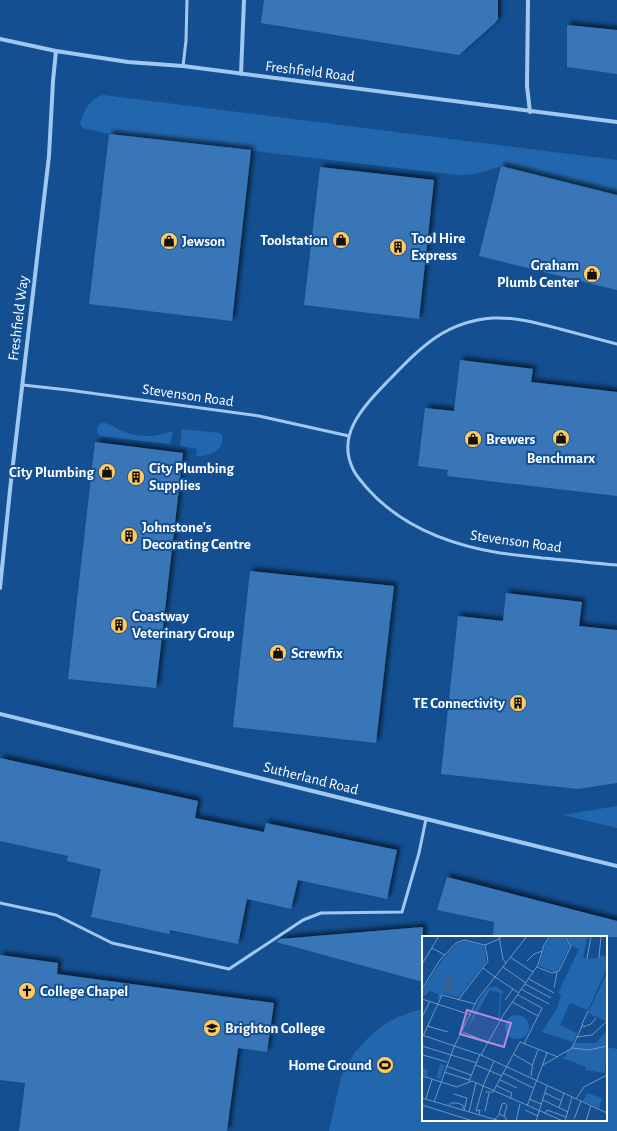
<svg xmlns="http://www.w3.org/2000/svg" width="617" height="1131" viewBox="0 0 617 1131" font-family="'Alegreya Sans',sans-serif">
	<style>
		.green { fill: #2267ae }
		.building { fill: #3776b8; filter: url(#shadow) }
		.lines { fill: none; stroke-linecap: round; stroke-linejoin: round }
		.service { stroke: #a0c8f1; stroke-width: 3 }
		.minor { stroke: #a0c8f1; stroke-width: 4 }
		.labels { text-anchor: middle; stroke-width: 4; stroke-linejoin: round; paint-order: stroke }
		.street-label { font-size: 15px; fill: #fff; stroke: #134f91 }
		.poi-label { font-size: 15px; font-weight: bold; fill: #fff; stroke: #134f91; text-anchor: start }
		.inset-road { fill: none; stroke: #7195bd; stroke-width: 1 }
		.view { fill: #b68bdc; fill-opacity: 0.15; stroke: #b68bdc; stroke-width: 2 }
		.inset-edge { fill: none; stroke: #fff; stroke-width: 2 }
	</style>
	<defs>
		<filter id="shadow"><feDropShadow dx="3.5" dy="-3.5" stdDeviation="2" flood-color="#0009"/></filter>
	</defs>
	<rect width="100%" height="100%" fill="#134f91"/>
	<path class="green" d="M103,95L617,160V195L501,166C485,172 475,175 458,175L109,134L83,128L80,123C84,111 90,98 103,95Z
		M102,423C109,422 115,428 122,431C138,438 153,437 169,432H172L173,433L170,443L169,444L100,436C96,432 96,426 102,423Z
		M182,429L219,433L222,435C225,450 209,457 196,456L197,449L180,446Z
		M617,806V828L563,815Z
		M423,1009V1120H606V1047L617,1049V1131H329L341,1077L355,1052L369,1037L383,1025L398,1017L414,1011Z"/>
	<path class="building" d="M264,0H498V19L495,23L459,55L261,23Z
		M567,25L617,30V74L567,67Z
		M109,134L251,150L232,321L89,304Z
		M501,166L617,195V290L479,256Z
		M320,167L434,180L419,319L304,305Z
		M460,360L533,369L531,382L617,392V496L447,476L448,470L418,466L425,408L454,411Z
		M95,442L183,453L156,688L68,679Z
		M250,571L394,586L376,743L233,727Z
		M506,593L582,602L579,626L617,630V783L578,789L441,774L458,616L503,621Z
		M0,758L198,801L195,818L264,832L266,823L397,850L387,899L298,880L291,909L247,899L238,944L170,930L169,934L91,917L101,869L67,861L68,856L0,841Z
		M447,877L617,921V937H493L494,922L437,910Z
		M423,927V982L276,942L280,939Z
		M0,955L58,963L57,974L274,1003L267,1052L238,1048L227,1131H19L25,1083L0,1080Z"/>
	<g class="lines">
		<path class="service" d="M183,66L186,41L187,0
			M617,344C598,339 579,334 560,329C538,323 517,317 493,318C446,321 421,347 390,379C366,404 334,434 354,471C357,477 362,482 366,487C400,526 450,545 500,553C514,555 529,556 542,558C567,560 592,563 617,565
			M23,385L68,390L259,416L349,436
			M0,903L56,915L112,943L229,969L303,920L321,913L402,912L419,853L426,819"/>
		<path class="minor" d="M528,0L527,86L530,112
			M0,39L56,51L128,62L183,66L617,122
			M241,74L244,0
			M0,588L10,490L49,156L53,81L56,51
			M0,714L617,866"/>
	</g>
	<defs>
		<symbol id="shop-disc" viewBox="-11 -11 22 22"><circle r="9.5" fill="#ffca60" stroke="#134f91"/><path d="M-5-2.5h2.3a2.7 3.5 0 0 1 5.4 0H5L5.5 6h-11ZM-1.5-2.5h3a1.5 2.3 0 0 0-3 0Z" fill="#111"/></symbol>
		<symbol id="building-disc" viewBox="-11 -11 22 22"><circle r="9.5" fill="#ffca60" stroke="#134f91"/><path d="M-4-6H4V6H1V3H-1V6H-4ZM-2.5-4.3h1.7v1.8h-1.7ZM.8-4.3h1.7v1.8H.8ZM-2.5-1h1.7V.8h-1.7ZM.8-1h1.7V.8H.8Z" fill="#111"/></symbol>
		<symbol id="church-disc" viewBox="-11 -11 22 22"><circle r="9.5" fill="#ffca60" stroke="#134f91"/><path d="M-1.2-6h2.4v3.5h3.3v2.4h-3.3V6h-2.4V-.1h-3.3v-2.4h3.3Z" fill="#111"/></symbol>
		<symbol id="school-disc" viewBox="-11 -11 22 22"><circle r="9.5" fill="#ffca60" stroke="#134f91"/><path d="M0-5L7-2L0 1L-7-2ZM-4 1L0 2.5L4 1V4Q0 6-4 4Z" fill="#111"/></symbol>
		<symbol id="stadium-disc" viewBox="-11 -11 22 22"><circle r="9.5" fill="#ffca60" stroke="#134f91"/><path d="M0-5a6.5 5 0 1 0 0 10a6.5 5 0 1 0 0-10ZM-3.5-1.8h7v3.6h-7Z" fill="#111"/></symbol>
	</defs>
	<g fill-rule="evenodd">
		<use href="#shop-disc" x="331" y="230" width="20" height="20"/>
		<use href="#shop-disc" x="159" y="231" width="20" height="20"/>
		<use href="#building-disc" x="388" y="237" width="20" height="20"/>
		<use href="#shop-disc" x="582" y="264" width="20" height="20"/>
		<use href="#shop-disc" x="551" y="428" width="20" height="20"/>
		<use href="#shop-disc" x="463" y="429" width="20" height="20"/>
		<use href="#shop-disc" x="97" y="462" width="20" height="20"/>
		<use href="#building-disc" x="126" y="467" width="20" height="20"/>
		<use href="#building-disc" x="119" y="526" width="20" height="20"/>
		<use href="#building-disc" x="109" y="615" width="20" height="20"/>
		<use href="#shop-disc" x="268" y="643" width="20" height="20"/>
		<use href="#building-disc" x="508" y="693" width="20" height="20"/>
		<use href="#church-disc" x="17" y="981" width="20" height="20"/>
		<use href="#school-disc" x="202" y="1018" width="20" height="20"/>
		<use href="#stadium-disc" x="375" y="1055" width="20" height="20"/>
	</g>
	<g class="labels">
		<g class="street-label">
			<text transform="translate(310 71) rotate(7)" y="5">Freshfield Road</text>
			<text transform="translate(18 318) rotate(-83)" y="5">Freshfield Way</text>
			<text transform="translate(188 395) rotate(8)" y="5">Stevenson Road</text>
			<text transform="translate(516 541) rotate(8)" y="5">Stevenson Road</text>
			<text transform="translate(311 778) rotate(14)" y="5">Sutherland Road</text>
		</g>
		<g class="poi-label">
			<text x="411" y="243">Tool Hire<tspan x="411" dy="17">Express</tspan></text>
			<text x="328" y="245" text-anchor="end">Toolstation</text>
			<text x="182" y="246">Jewson</text>
			<text x="579" y="270" text-anchor="end">Graham<tspan x="579" dy="17">Plumb Center</tspan></text>
			<text x="486" y="444">Brewers</text>
			<text x="561" y="463" text-anchor="middle">Benchmarx</text>
			<text x="149" y="473">City Plumbing<tspan x="149" dy="17">Supplies</tspan></text>
			<text x="94" y="477" text-anchor="end">City Plumbing</text>
			<text x="142" y="532">Johnstone's<tspan x="142" dy="17">Decorating Centre</tspan></text>
			<text x="132" y="621">Coastway<tspan x="132" dy="17">Veterinary Group</tspan></text>
			<text x="291" y="658">Screwfix</text>
			<text x="505" y="708" text-anchor="end">TE Connectivity</text>
			<text x="40" y="996">College Chapel</text>
			<text x="225" y="1033">Brighton College</text>
			<text x="372" y="1070" text-anchor="end">Home Ground</text>
		</g>
	</g>
	<g transform="translate(422 936)">
		<rect width="185" height="185" fill="#134f91"/>
		<path d="M145,0H166L161,20L164,23L178,22L179,19L185,22V32L166,74L148,67L138,89L155,97L151,106L120,96L135,72L139,59L136,57L157,13L150,10ZM129,1H142L148,9L136,34L132,36L117,30L123,9ZM42,5L62,10L64,26L37,61L21,58L16,64V58L8,55L0,62V55L20,24L35,8ZM185,36V86L166,77ZM67,51H75L82,56L79,58L78,81L76,86L78,57L68,54L44,96L56,66ZM83 91a12 12 0 1 1 24 0a12 12 0 1 1-24 0ZM185,94L183,137L163,134L164,131L138,121H144V117L153,107H174ZM18,128L23,129L18,143L0,139L1,132L6,134L5,139L14,142ZM165,157L180,162L177,172L161,165Z" fill="#2267ae"/>
		<path d="M27,39L33,42L27,57L21,53Z" fill="#366291"/>
		<path class="inset-road" d="M77,0L81,23L84,27M10,12L23,19M88,21L111,36M177,22L179,0M165,23L169,0M105,25L112,18L120,15M0,28L17,0M81,31L104,47M115,31L130,37L137,35L149,10L143,0M61,32L73,41M73,41L97,57M107,43L132,57M103,48L129,62M132,52L135,36M0,53L18,24L34,7L42,4L63,9L77,3M99,53L127,68M96,59L120,72L102,108M0,63L49,79M37,63L66,25L63,9M83,64L91,53M90,66L116,80M0,81L8,65M160,88L166,75M5,90L26,96M161,91L169,88L174,82M41,96L65,106M0,99L59,119L185,177M1,100L20,59L53,68M154,101L170,99L184,86M0,110L55,127M150,112L167,114L185,110M91,118L110,129M1,119L25,126M59,119L82,78L116,29L122,9L128,0M54,129L80,140M121,129L150,112L161,88L159,91M24,130L49,139M22,136L47,144M81,137L111,152M0,140L35,151L50,145L141,185M109,140L111,127L116,114M78,144L95,152M47,145L58,118M75,150L90,157L88,163M63,156H71L98,106L136,121M123,157L140,165M32,158L45,162L42,175M0,162L78,185M4,163L10,143M107,163L119,168M154,163L162,151L185,139M121,164L146,176M12,166L32,111L55,64L105,0M0,169L51,185M27,170L29,167H35L41,169V173M105,170L125,117M137,172L142,157M103,174L116,180M63,175L67,157M47,176L54,147M77,178L80,168L83,167L85,170L82,180M123,178L125,174L144,181M57,179L58,174L54,175L61,150L72,125M73,183L78,178L83,181L85,185M152,183L159,165M94,185L98,168M114,185L125,150M143,185L150,161M164,185L169,169"/>
		<path class="view" d="M45,74L89,87L82,111L38,98Z"/>
		<rect width="185" height="185" class="inset-edge"/>
	</g>
</svg>
